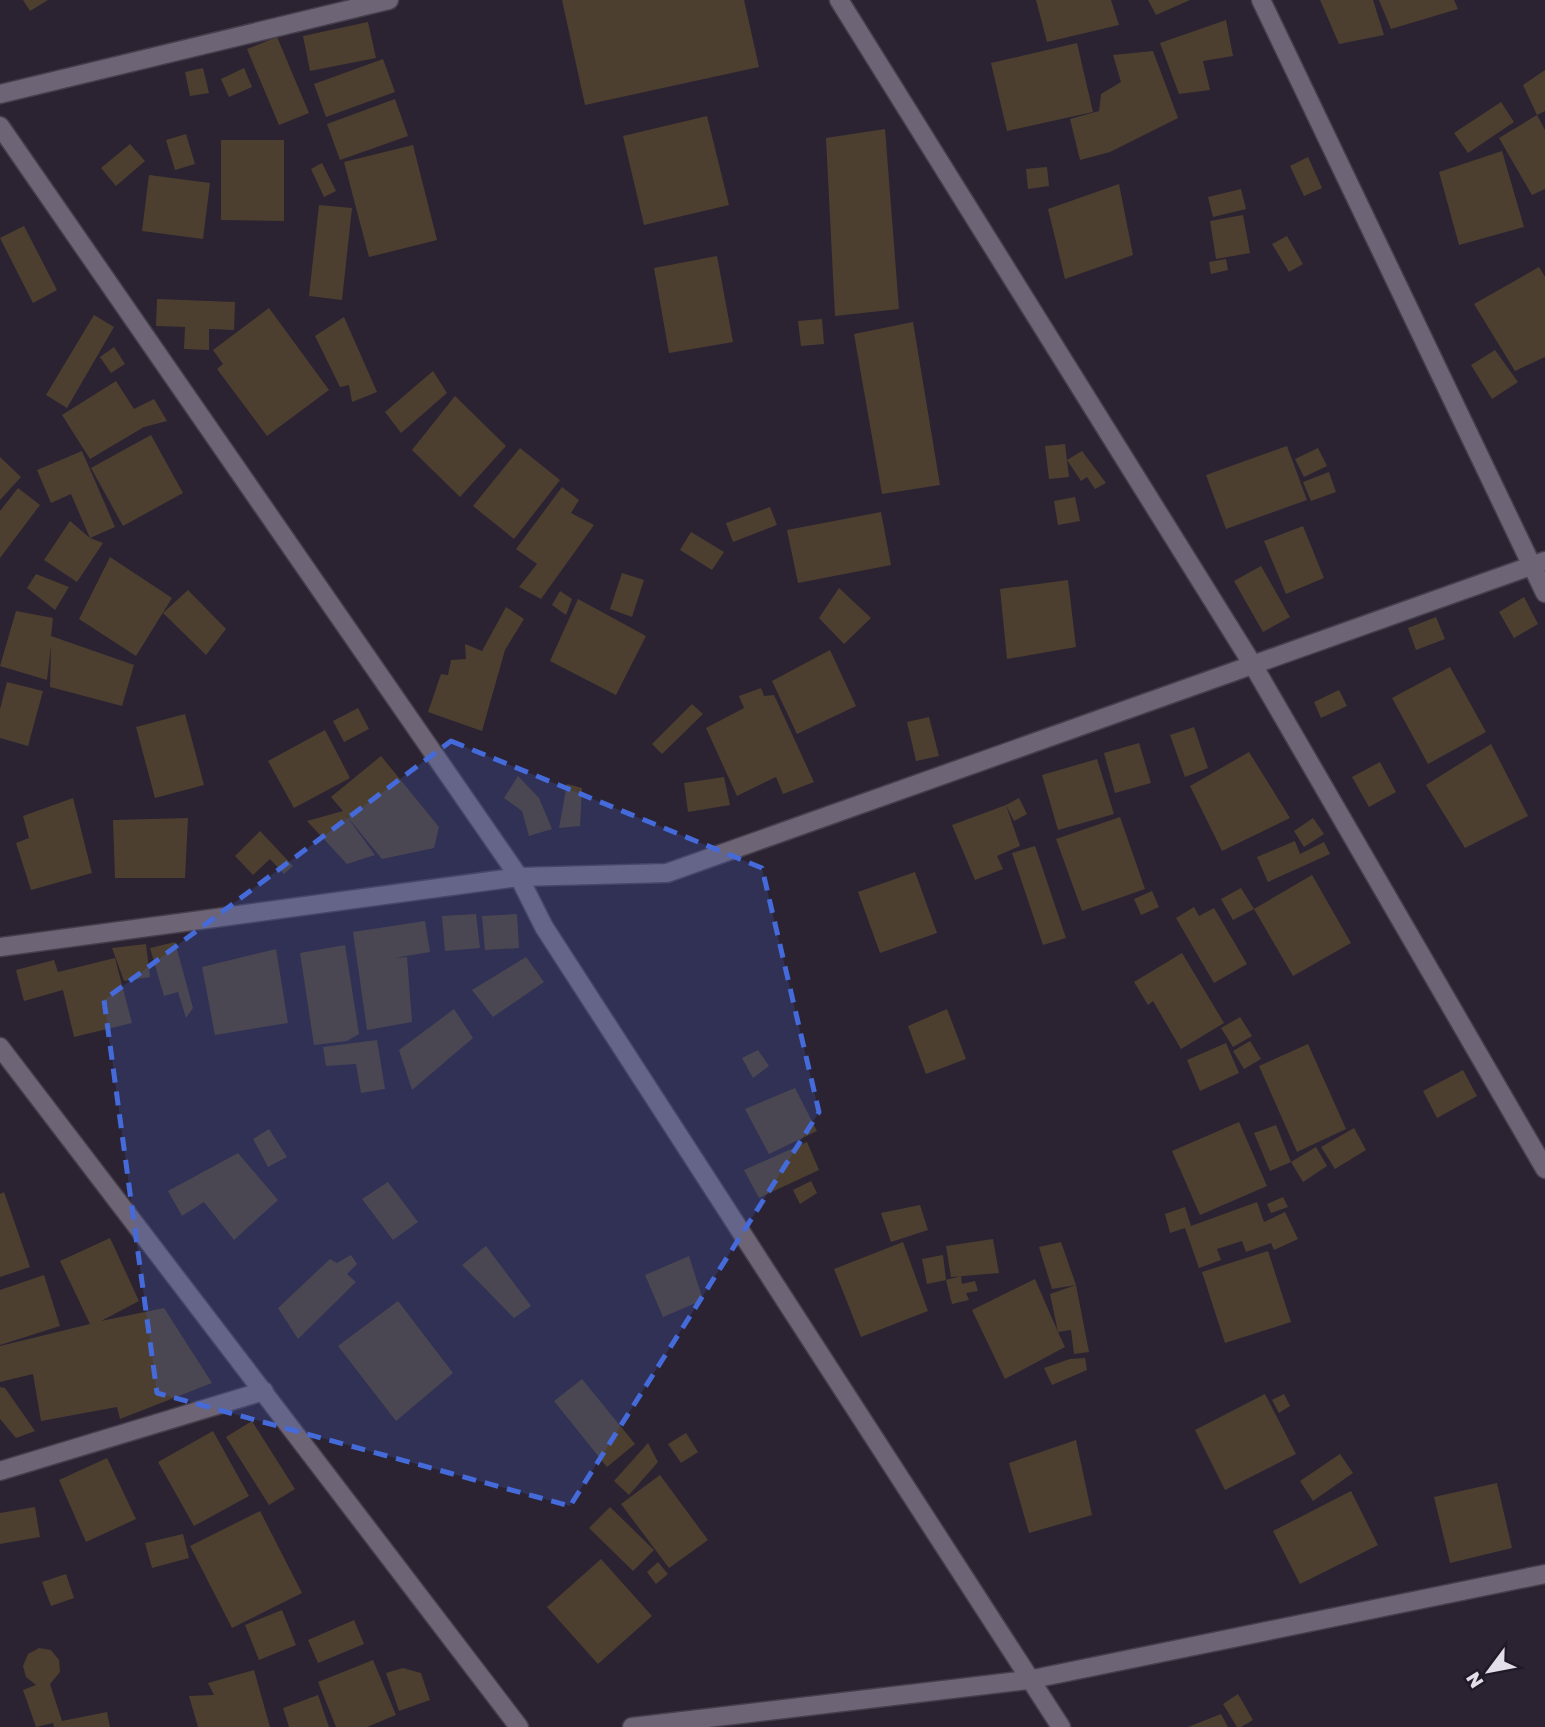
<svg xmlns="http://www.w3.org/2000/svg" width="1545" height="1727" viewBox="0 0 1545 1727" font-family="'Golos Text',sans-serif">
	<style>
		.building { fill: #4c3f30 }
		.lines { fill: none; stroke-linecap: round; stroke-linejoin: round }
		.minor-casing { stroke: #453e4b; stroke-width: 21 }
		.tertiary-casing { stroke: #453e4b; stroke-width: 21 }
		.minor { stroke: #6d6476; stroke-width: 18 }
		.tertiary { stroke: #6d6476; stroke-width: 18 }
		.marked { fill: #456bdb; fill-opacity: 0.2; stroke: #456bdb; stroke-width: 5; stroke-dasharray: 14 9; stroke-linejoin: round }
	</style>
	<rect width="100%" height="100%" fill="#2b2332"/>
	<path class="building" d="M23,0H48L30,11Z
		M562,0H744L759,67L585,105Z
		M1036,0H1111L1119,25L1047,42Z
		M1148,0H1190L1156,15Z
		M1320,0H1373L1384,35L1339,44Z
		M1379,0H1454L1458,9L1391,29Z
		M1226,20L1233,56L1203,61L1210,90L1179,94L1160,43Z
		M368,22L376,58L310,71L303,36Z
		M277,37L309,113L279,125L247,49Z
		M1077,43L1093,112L1007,131L991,63Z
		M1153,51L1178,118L1110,152L1080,160L1070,119L1099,111L1101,94L1121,82L1113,55Z
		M383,59L395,92L326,117L314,84Z
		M203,68L209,93L190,96L185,72Z
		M244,68L252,87L229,97L221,79Z
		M1545,70V111L1537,115L1545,130V189L1532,195L1499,138L1537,115L1523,85Z
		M395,99L408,136L340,160L327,124Z
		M1501,102L1514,122L1468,153L1454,133Z
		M707,116L729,205L644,225L623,136Z
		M885,129L899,309L835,316L826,138Z
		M186,134L195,164L175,170L166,140Z
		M221,140H284V221L221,220Z
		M130,144L145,161L116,186L101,168Z
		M413,145L437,240L369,257L344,162Z
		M1502,151L1524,227L1459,245L1439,172Z
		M1308,157L1322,188L1304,196L1290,166Z
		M322,163L336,191L324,197L311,169Z
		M1047,167L1049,186L1028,189L1026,169Z
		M149,175L210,183L203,239L142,231Z
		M1119,184L1133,255L1065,279L1048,209Z
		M1241,189L1246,209L1213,217L1208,197Z
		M319,205L352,208L342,300L309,296Z
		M1243,215L1250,253L1216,259L1210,221Z
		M24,226L57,290L33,303L0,238Z
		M1287,236L1303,264L1289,272L1272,244Z
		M717,256L733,342L669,353L654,268Z
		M1226,259L1228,270L1211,274L1209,262Z
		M1539,267L1545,277V357L1515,371L1474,304Z
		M157,299L235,302L234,330L209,329V350L184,349L185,327L156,326Z
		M269,308L329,390L267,436L217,369L223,364L213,350Z
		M94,315L114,327L67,408L46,395Z
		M344,317L377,392L352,402L349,385L340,387L315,336Z
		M822,319L824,344L801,346L798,321Z
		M913,322L940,485L882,494L854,334Z
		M114,347L125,364L111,373L100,357Z
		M1495,350L1518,382L1492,399L1471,365Z
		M433,371L447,393L401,433L385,412Z
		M116,381L134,409L154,399L167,421L144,427L90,459L62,415Z
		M455,396L506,446L460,497L412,450Z
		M151,435L183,493L123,526L91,468Z
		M1065,444L1069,477L1049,479L1045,446Z
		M1287,446L1307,500L1226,529L1206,475Z
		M520,448L560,480L514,539L473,506Z
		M1318,448L1327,466L1304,477L1295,459Z
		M82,451L115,527L90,538L71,494L51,503L37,470Z
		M1082,451L1106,483L1095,489L1087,477L1081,481L1067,460Z
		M0,457L21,477L0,500Z
		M1329,472L1336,492L1311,501L1303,482Z
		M562,487L579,500L571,513L594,525L541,599L519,587L537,564L516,549Z
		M18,488L40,505L0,558V511Z
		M1075,497L1080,521L1058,525L1054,501Z
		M770,507L777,525L733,542L726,523Z
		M881,512L891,565L798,583L787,530Z
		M70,521L90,538L103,543L77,582L44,560Z
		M1303,526L1324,578L1286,594L1264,541Z
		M691,532L724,552L712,570L680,550Z
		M110,557L172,598L136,656L79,619Z
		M1261,566L1290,617L1263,632L1234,581Z
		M622,573L644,580L632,617L610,609Z
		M36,574L69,587L55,610L27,588Z
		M1068,580L1076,647L1007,659L1000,589Z
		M839,588L871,618L844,644L819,618Z
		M188,590L226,629L206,655L163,613Z
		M560,591L572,599L566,615L552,605Z
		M1524,597L1538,624L1514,638L1499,612Z
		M578,599L646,636L616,695L550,661Z
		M506,607L524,619L505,650L482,731L428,712L441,674L448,675L451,660L466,659L465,644L482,651Z
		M16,611L53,618L51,636L134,665L122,706L50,687L51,646L47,680L0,666Z
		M1436,617L1445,639L1416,650L1408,628Z
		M830,650L856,706L797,734L772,681Z
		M1450,667L1486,732L1428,764L1392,698Z
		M7,682L43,691L28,746L0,738V709Z
		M761,688L764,696L774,695L814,782L783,794L776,777L737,796L706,728L744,708L739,696Z
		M1339,690L1347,706L1321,718L1314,702Z
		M692,704L703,714L662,754L652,744Z
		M358,708L369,729L344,742L333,721Z
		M185,714L204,785L155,798L136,727Z
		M929,717L939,756L916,761L907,722Z
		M1194,727L1208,768L1185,777L1170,735Z
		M325,730L350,778L294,808L268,761Z
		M1139,743L1151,783L1115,793L1104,753Z
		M1491,744L1528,816L1465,848L1426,785Z
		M1249,752L1290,818L1222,851L1190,786Z
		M381,756L439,827L434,848L382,859L345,814L375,855L347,864L307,821L343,811L331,797Z
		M1097,759L1114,814L1058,830L1042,775Z
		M1380,762L1396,792L1369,807L1352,777Z
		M518,776L539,798L552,829L529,836L522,811L504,798Z
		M724,777L730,805L688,812L684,783Z
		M567,784L582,788L580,826L559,828Z
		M73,798L92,873L31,890L16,843L29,838L23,816Z
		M1019,798L1027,814L1014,821L1006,805Z
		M1006,805L1020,846L997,856L1003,869L975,880L952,825Z
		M1120,817L1145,889L1082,911L1056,839Z
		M188,818L185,878H115L113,820Z
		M1313,818L1324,834L1304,847L1294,831Z
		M260,831L293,866L284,874L270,859L253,875L235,856Z
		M1295,841L1300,854L1324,842L1330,854L1268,882L1257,857Z
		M1035,846L1066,938L1043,945L1012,853Z
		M915,872L937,933L880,953L858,892Z
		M1312,875L1351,943L1293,976L1254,909Z
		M1241,888L1254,909L1233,920L1221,899Z
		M1152,891L1159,907L1141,915L1134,899Z
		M1194,907L1199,916L1214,908L1247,964L1214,983L1176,918Z
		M476,914L480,948L445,951L442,916Z
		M517,914L519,948L485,950L482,916Z
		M425,921L430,952L394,958L407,957L412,1022L367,1030L353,932Z
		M175,942L193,1008L186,1018L178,992L164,996L150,948Z
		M146,944L150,977L124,981L112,948Z
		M345,945L359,1034L347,1041L314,1045L300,953Z
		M276,949L288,1023L215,1035L202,967Z
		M1182,953L1224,1023L1181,1049L1153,1001L1148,1005L1134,982Z
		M526,957L544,982L493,1017L472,990Z
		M115,958L132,1023L74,1037L63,990L24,1001L16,970L54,960L58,972Z
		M454,1009L473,1038L412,1090L399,1050Z
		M947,1009L966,1059L926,1074L908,1026Z
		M1240,1017L1252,1036L1233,1047L1221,1028Z
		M377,1040L385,1089L361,1093L356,1064L326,1066L323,1047Z
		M1250,1041L1261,1059L1244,1069L1233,1051Z
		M1226,1043L1239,1073L1200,1091L1187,1060Z
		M1308,1044L1346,1129L1297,1152L1259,1066Z
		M758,1050L769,1066L753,1078L742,1058Z
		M1463,1070L1477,1096L1437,1118L1423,1091Z
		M795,1088L817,1131L769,1154L745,1109Z
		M1239,1122L1267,1186L1200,1215L1172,1151Z
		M1276,1125L1291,1162L1270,1171L1254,1133Z
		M1354,1128L1366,1150L1335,1169L1321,1147Z
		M269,1129L287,1157L268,1167L253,1139Z
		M807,1142L819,1170L759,1198L744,1170Z
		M1316,1147L1327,1166L1303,1182L1291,1162Z
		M238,1153L278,1200L234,1240L204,1202L182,1216L168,1191Z
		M811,1181L817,1193L800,1204L793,1190Z
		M388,1182L418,1222L393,1240L362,1199Z
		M4,1192L30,1267L0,1277V1194Z
		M1283,1197L1288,1207L1271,1213L1267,1204Z
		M1257,1202L1264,1222L1285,1212L1298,1239L1274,1250L1271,1243L1246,1252L1242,1241L1217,1249L1221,1260L1199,1268L1185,1228L1170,1233L1165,1214L1185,1207L1191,1226Z
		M920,1205L928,1230L891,1242L881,1213Z
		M110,1238L139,1301L101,1321L164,1308L212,1383L120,1419L117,1407L41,1421L33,1374L0,1382V1346L90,1324L60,1261Z
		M993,1239L999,1273L951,1277L946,1246Z
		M903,1242L928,1311L861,1337L834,1269Z
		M1061,1242L1076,1285L1089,1352L1074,1354L1071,1330L1058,1332L1065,1347L1005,1379L972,1310L1035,1279L1058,1332L1050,1294L1076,1285L1052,1289L1039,1247Z
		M486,1246L531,1306L514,1318L462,1265Z
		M1268,1251L1291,1322L1225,1343L1202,1272Z
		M351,1255L357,1264L347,1274L356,1282L298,1339L278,1308L330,1259L337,1263Z
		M943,1255L946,1280L961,1276L962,1284L975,1281L978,1291L966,1293L969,1300L952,1304L946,1280L927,1284L922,1259Z
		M689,1256L703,1300L663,1317L645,1275Z
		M44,1275L60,1326L0,1345V1290Z
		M398,1301L453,1373L396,1421L338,1346Z
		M1085,1358L1087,1370L1052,1385L1044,1368L1070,1359Z
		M582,1379L635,1444L607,1467L554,1401Z
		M0,1387L5,1388L35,1431L16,1438L0,1419Z
		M1265,1394L1296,1454L1225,1490L1195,1430Z
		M1284,1394L1290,1406L1279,1413L1272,1400Z
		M252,1421L295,1489L269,1505L226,1437Z
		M213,1431L249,1496L194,1526L158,1462Z
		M686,1433L698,1452L681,1463L668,1444Z
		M1076,1440L1092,1515L1029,1533L1009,1463Z
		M648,1443L658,1462L629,1495L614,1481Z
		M1340,1454L1353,1473L1313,1501L1300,1481Z
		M107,1458L136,1519L86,1542L59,1480Z
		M660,1475L708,1540L669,1568L621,1504Z
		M1497,1483L1512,1548L1450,1563L1434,1497Z
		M1351,1491L1378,1545L1300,1584L1273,1531Z
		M35,1507L40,1537L0,1544V1513Z
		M610,1507L654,1550L633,1571L589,1528Z
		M260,1511L302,1593L232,1628L190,1546Z
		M183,1534L189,1558L152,1568L145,1543Z
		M601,1559L652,1616L598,1664L547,1607Z
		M658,1562L668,1574L656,1584L647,1572Z
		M66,1574L74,1598L51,1606L42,1582Z
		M282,1610L296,1645L259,1660L245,1625Z
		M354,1620L364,1644L318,1663L308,1640Z
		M39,1648L51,1650L59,1660L60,1672L50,1684L62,1721L107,1712L110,1727H54L53,1723L36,1727L23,1690L36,1685L26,1677L23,1666L28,1654Z
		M373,1660L396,1715L367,1727H336L318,1682Z
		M403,1668L421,1673L430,1700L399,1711L386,1673Z
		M254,1670L270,1727H198L189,1696L214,1695L208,1683Z
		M1238,1694L1253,1720L1241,1727H1237L1223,1704Z
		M318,1695L329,1727H289L283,1708Z
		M1221,1714L1228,1727H1188Z"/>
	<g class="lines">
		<defs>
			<path id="minor" d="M839,0L1253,665L1545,1169
				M1261,0L1545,593
				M0,94L389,0
				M0,126L519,877L544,927L1061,1727
				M0,947L519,877L667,873L1545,561
				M0,1471L264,1391
				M632,1727L1028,1680L1545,1574"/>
			<path id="tertiary" d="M0,1047L519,1727"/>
		</defs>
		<use href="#minor" class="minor-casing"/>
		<use href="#tertiary" class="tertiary-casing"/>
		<use href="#minor" class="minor"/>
		<use href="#tertiary" class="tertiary"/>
	</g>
	<path class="marked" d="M451,741L762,868L819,1112L570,1506L157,1393L104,1000Z"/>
	<g transform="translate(1489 1671) rotate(238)" stroke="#211928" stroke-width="5" paint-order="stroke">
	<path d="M0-5L12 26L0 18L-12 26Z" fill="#e3dee8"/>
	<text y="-10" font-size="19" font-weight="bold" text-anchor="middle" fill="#e3dee8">N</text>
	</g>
</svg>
